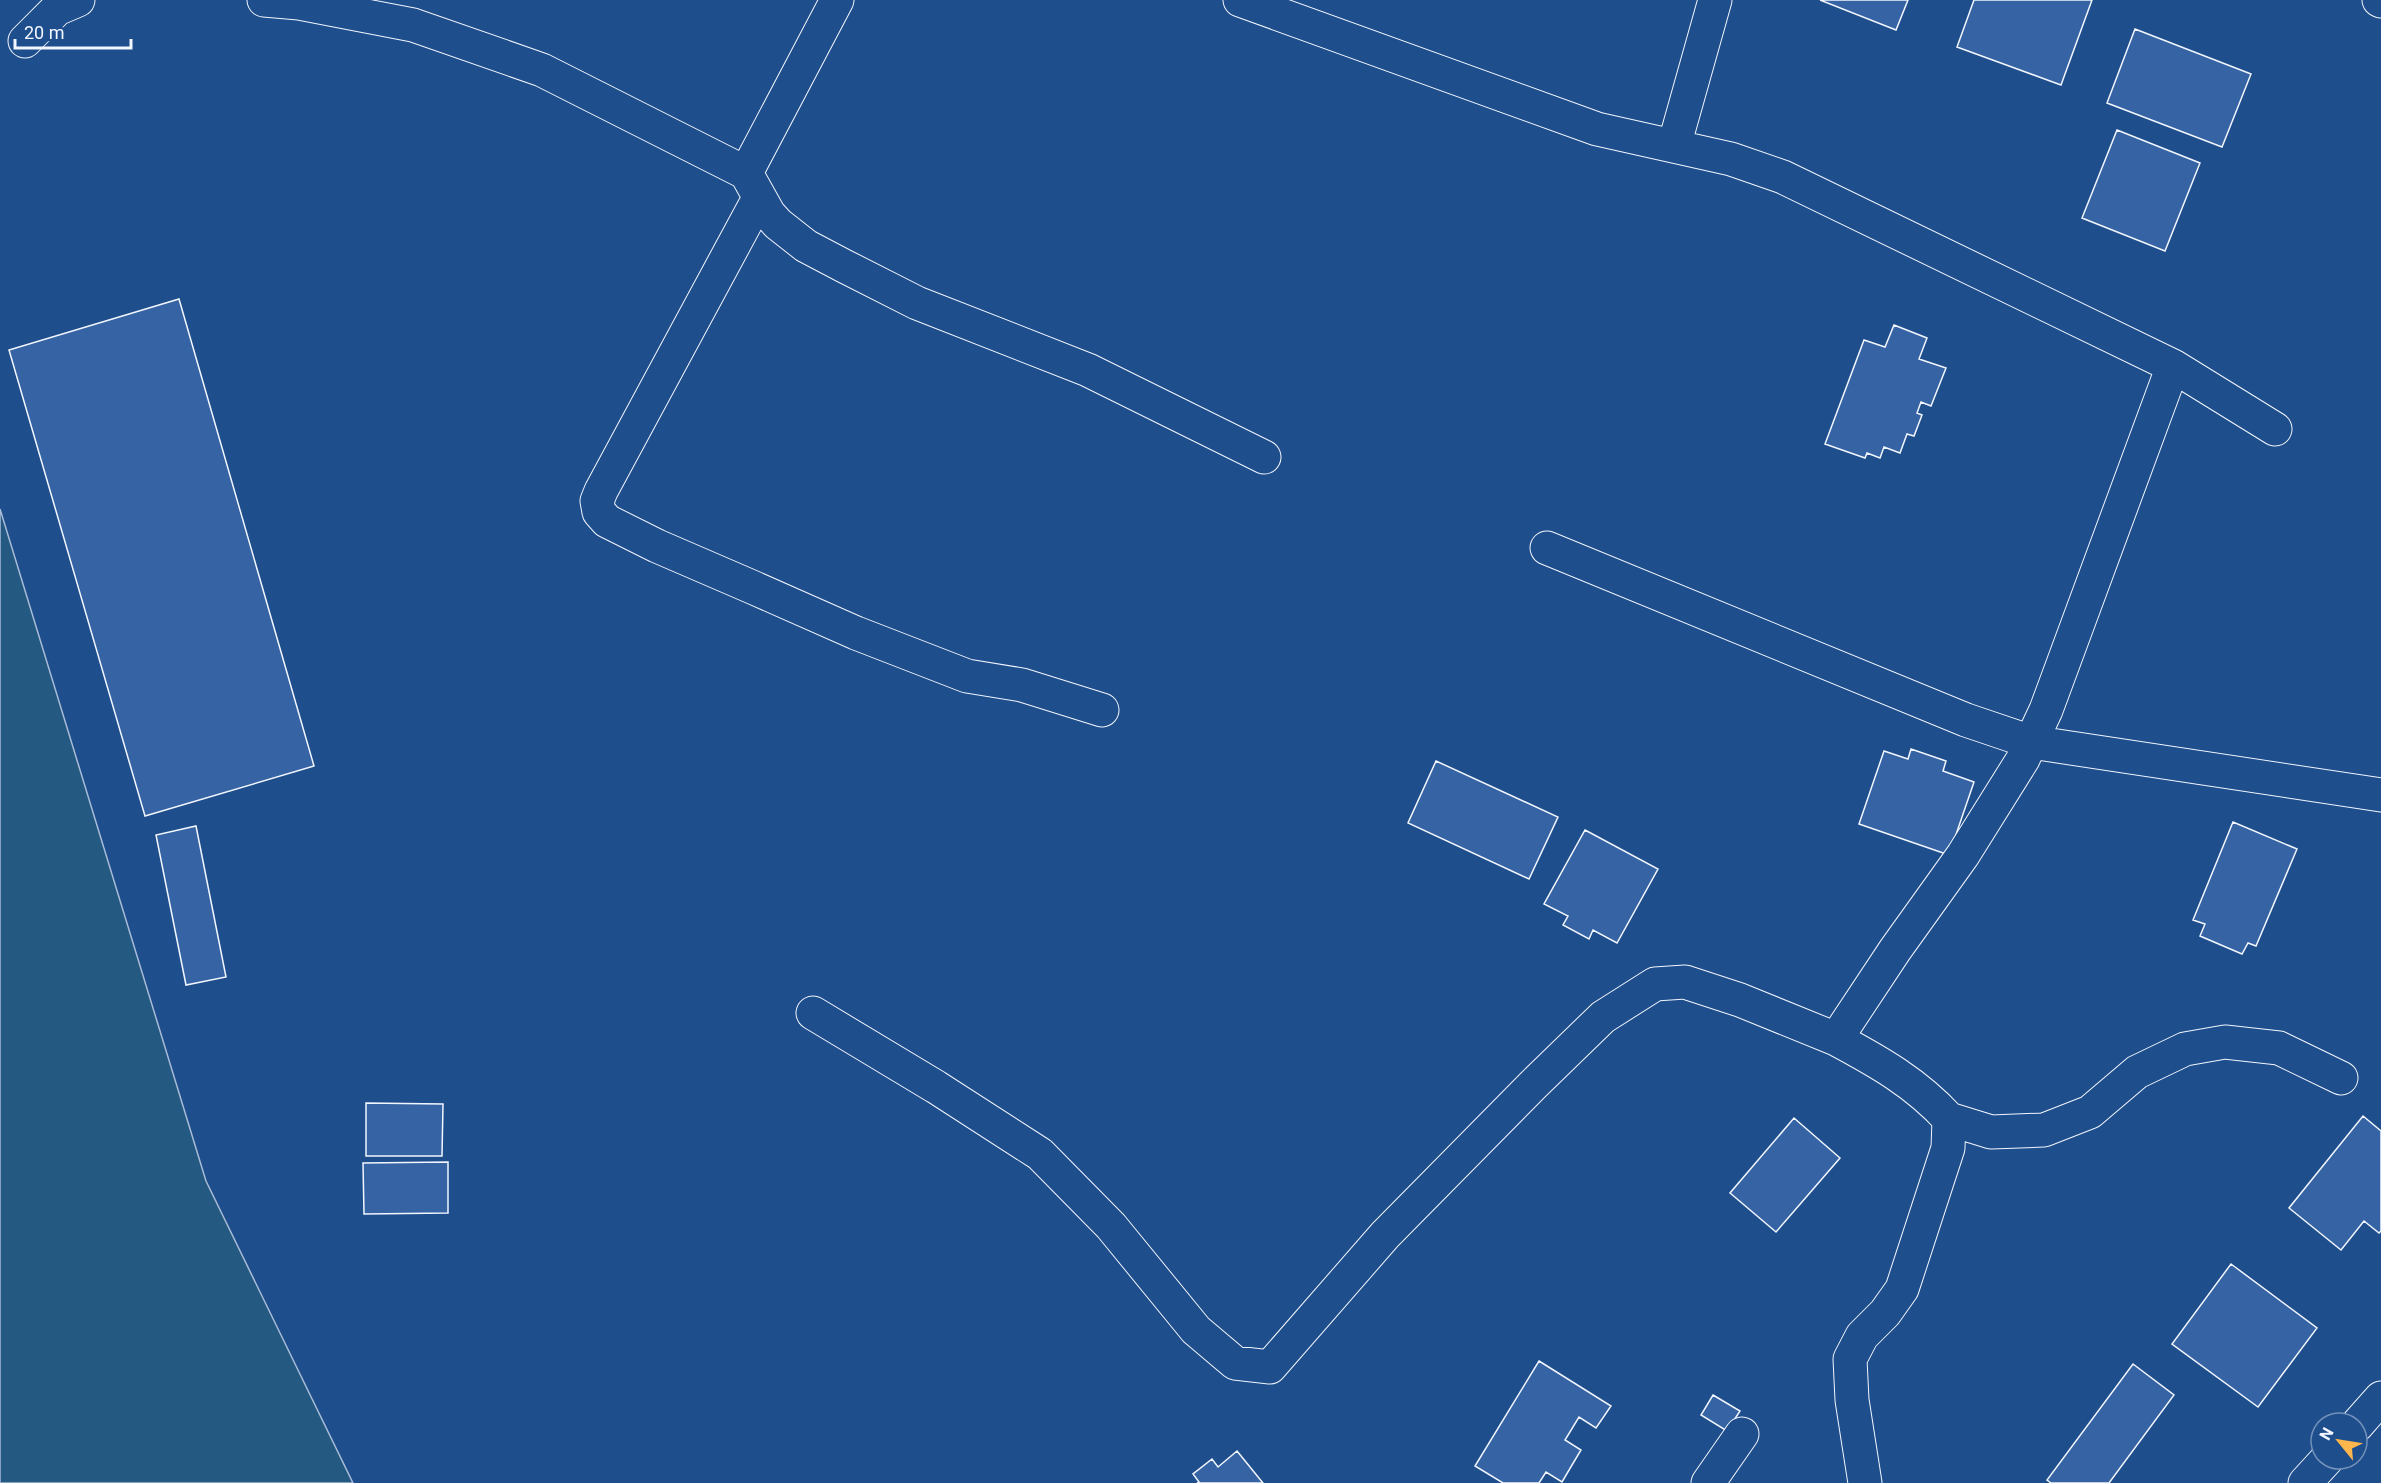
<svg xmlns="http://www.w3.org/2000/svg" width="2381" height="1483" viewBox="0 0 2381 1483" font-family="Roboto,sans-serif">
	<style>
		.green { fill: #245a82; stroke: #a8bbd7; stroke-width: 1.5 }
		.building { fill: #3563a3; stroke: #f2f6ff; stroke-width: 1.5 }
		.lines { fill: none; stroke-linecap: round; stroke-linejoin: round }
		.minor-casing { stroke: #f2f6ff; stroke-width: 35 }
		.minor { stroke: #1f4e8c; stroke-width: 33 }
	</style>
	<rect width="100%" height="100%" fill="#1f4e8c"/>
	<path class="green" d="M0,509L206,1181L353,1483H0Z"/>
	<path class="building" d="M1820,0H1908L1896,30Z
		M1974,0H2092L2061,85L1957,47Z
		M2135,29L2251,74L2222,147L2107,103Z
		M2117,130L2200,163L2165,251L2082,218Z
		M179,299L314,766L145,816L9,350Z
		M1894,325L1927,338L1919,359L1946,368L1931,406L1921,402L1917,413L1922,415L1914,436L1907,434L1900,453L1884,447L1880,458L1867,453L1865,458L1825,444L1864,340L1885,347Z
		M1911,749L1946,761L1943,771L1974,782L1949,855L1859,824L1884,751L1908,759Z
		M1436,761L1558,817L1529,879L1408,823Z
		M2233,822L2297,849L2256,946L2248,943L2242,954L2200,936L2205,924L2193,920Z
		M196,826L226,977L186,985L156,835Z
		M1585,830L1658,869L1617,943L1593,930L1589,939L1563,925L1568,916L1544,904Z
		M366,1103L443,1104L442,1156H366Z
		M2363,1116L2381,1131V1231L2379,1233L2364,1221L2341,1250L2289,1208Z
		M1794,1118L1840,1158L1776,1232L1730,1193Z
		M448,1162V1213L364,1214L363,1163Z
		M2231,1264L2317,1328L2258,1407L2172,1344Z
		M1539,1361L1611,1406L1596,1428L1579,1417L1565,1440L1581,1450L1562,1482L1546,1472L1539,1483H1503L1475,1466Z
		M2133,1364L2174,1395L2109,1483H2051L2047,1480Z
		M1713,1395L1740,1411L1727,1431L1701,1415Z
		M1237,1451L1263,1483H1197L1199,1482L1193,1474L1212,1459L1218,1467Z"/>
	<g class="lines">
		<defs>
			<path id="minor" d="M264,0L299,3L413,25L542,70L746,173L769,214L778,224L806,246L844,266L917,303L1088,370L1264,457
				M1240,0L1597,129L1731,159L1783,177L2173,366L2275,429
				M2379,0L2381,1
				M25,41L57,9L78,0
				M1674,146L1715,0
				M746,173L837,0
				M759,198L601,491L597,501L599,512L607,521L657,546L752,587L856,633L967,676L1022,685L1102,710
				M1547,548L1966,720L2031,742L2381,795
				M813,1013L936,1087L1040,1154L1111,1226L1196,1330L1235,1363L1270,1367L1385,1235L1533,1085L1603,1017L1655,984L1685,982L1740,1000L1836,1039L1895,950L1963,855L2023,759L2046,710L2173,366
				M1836,1039C1879,1062 1916,1083 1949,1119L1948,1148L1902,1289L1885,1313L1862,1336L1850,1359L1852,1400L1865,1483
				M1949,1119L1991,1132L2044,1130L2090,1112L2137,1072L2185,1049L2225,1042L2279,1048L2341,1078
				M2357,1425L2381,1398
				M1708,1483L1742,1434
				M2305,1483L2327,1459"/>
		</defs>
		<use href="#minor" class="minor-casing"/>
		<use href="#minor" class="minor"/>
	</g>
	<g transform="translate(2339 1441) rotate(300)"><circle r="28" fill="#1f4e8c" stroke="#7391ba" stroke-width="1.5"/>
	<path d="M0-4.5L10 22L0 15L-10 22Z" fill="#ffb74d"/>
	<text y="-9" font-size="16" font-weight="bold" text-anchor="middle" fill="#f2f6ff">N</text>
	</g>
	<path d="M15 39v9h116v-9" fill="none" stroke="#f2f6ff" stroke-width="3"/>
	<text x="24" y="39" font-size="18" fill="#f2f6ff" stroke="#1f4e8c" stroke-width="4.5" paint-order="stroke">20 m</text>
</svg>
